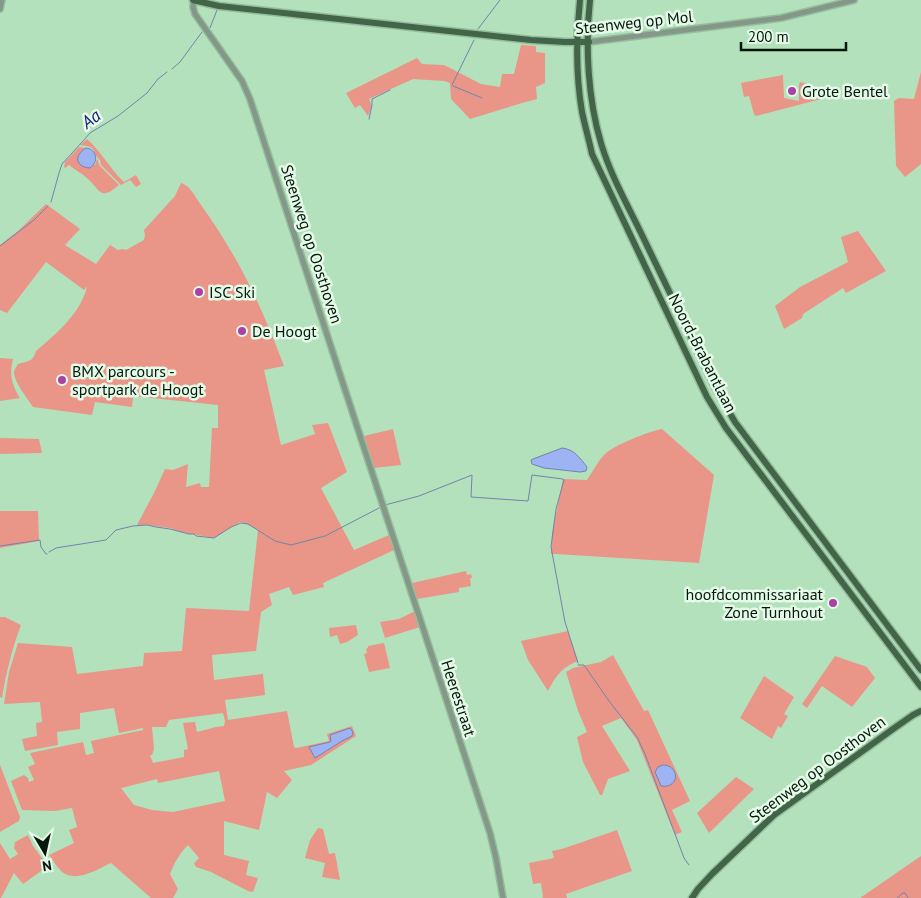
<svg xmlns="http://www.w3.org/2000/svg" width="921" height="898" viewBox="0 0 921 898" font-family="'PT Sans',sans-serif">
	<style>
		.green { fill: #e99688; fill-rule: evenodd }
		.water { fill: #9eb3f3; stroke: #7184ad }
		.lines { fill: none; stroke-linecap: round; stroke-linejoin: round }
		.stream { stroke: #7184ad; stroke-width: 1 }
		.minor-casing { stroke: #94bd9c; stroke-width: 8 }
		.major-casing { stroke: #94bd9c; stroke-width: 9 }
		.minor { stroke: #849788; stroke-width: 5 }
		.major { stroke: #42654a; stroke-width: 6 }
		.poi-dot { fill: #aa41a4; stroke: #e4fbe8; stroke-width: 2 }
		.labels { text-anchor: middle; stroke-width: 5; stroke-linejoin: round; paint-order: stroke }
		.street-label { font-size: 16px; fill: #07180b; stroke: #e4fbe8 }
		.poi-label { font-size: 16px; fill: #07180b; stroke: #e4fbe8; text-anchor: start }
		.water-label { font-size: 18px; font-style: italic; fill: #19237c; stroke: #e4fbe8 }
	</style>
	<rect width="100%" height="100%" fill="#b3e1bc"/>
	<path class="green" d="M521,45L536,46V52L545,53V83L536,87L537,99L522,103L470,119L451,99L450,83L444,81L413,79L369,99L372,106L368,116L360,105L355,108L346,93L417,58L422,64L444,65L481,84L500,87L502,74H514Z
		M921,72V164L905,177L896,166L894,101L899,98L914,99Z
		M783,75L784,98L799,101V85L800,82C811,85 817,87 821,99L756,116L754,114L749,96L744,97L741,83Z
		M87,139C101,151 110,169 124,182L136,175L141,184L136,187L130,180L121,185L101,165L100,160C90,151 99,147 80,145Z
		M79,147L86,148C80,152 77,156 79,163L95,165L97,159L98,160L99,165L119,185C100,201 101,191 88,179C82,173 75,170 69,165L65,168L64,167L65,162Z
		M181,183C190,185 196,198 201,205C238,256 262,307 284,366L264,370L281,445L315,434L312,425L328,423L347,472L321,488L354,550L389,535L394,550L323,583L324,587L293,595L289,587L269,594L272,605L261,612L256,651L212,655L214,680L263,674L265,695L225,700L228,720L287,711L294,747L296,748L329,741L327,734L352,726L356,736L311,765L284,771L292,780L277,798L267,792L259,830L224,821V855L249,861L246,875L258,878L253,892L248,891L211,872L196,867L194,863L199,858L188,845C180,853 174,863 170,874L178,889L173,898H151L111,863C98,869 75,884 61,871C57,867 53,860 49,855L74,843L69,830L77,827L72,808L55,811L22,810L11,781L24,775L28,778L29,782L34,780L28,767L35,764L30,753L83,742L86,755L94,753L91,741L143,730V728L119,733L114,708L80,713V729L57,732L58,745L25,751L22,739L37,736L36,723L42,722L40,702L4,704L9,672L18,643L72,647L77,674L143,666L144,653L182,651L186,608L249,611L258,530L245,523L240,522L214,538L181,532L170,528L147,525H137L154,493L165,469L173,470L188,464L186,487L200,483L201,487H209L212,428H218V405L133,396L132,407L95,402L92,415L33,407C28,399 13,381 14,371C15,369 17,365 18,364C28,361 33,362 36,351C56,334 82,312 87,286L84,290L46,262L7,313L0,310V245L18,231L46,204L80,229L65,245L96,264L110,245L118,250L123,249L126,250L144,240L145,235L144,230L175,196ZM223,713L225,721L224,726L216,727L197,732L195,722L183,723L188,749L184,750V757L153,763L150,755H152L154,749L152,727H166L169,720ZM219,771L225,801L173,812L152,810L134,805L121,788L157,779L158,783Z
		M858,231L886,271L846,293L843,288L803,314L802,318L784,329L775,306L800,287L848,262L841,237Z
		M0,358L13,359C9,375 12,385 20,398L0,401Z
		M393,429L401,465L374,468L364,436Z
		M662,429L714,475L699,563L556,554H551L552,533L563,479L587,480C593,471 598,461 605,454C614,445 650,431 662,429Z
		M0,438L39,439L42,453L0,454Z
		M0,511H38L39,541L0,548Z
		M466,571L467,575L471,574L472,578H470L471,586L459,588V592L417,599L412,583Z
		M413,612H415L420,627L385,638L380,622L399,619Z
		M0,617H5L21,625C12,649 6,673 2,698L0,697Z
		M356,625L358,635L347,642L340,644L337,635L330,637L329,628Z
		M568,631L578,661C561,668 556,676 548,691L528,660L521,641Z
		M384,643L390,668L369,672L364,654L367,653L366,649L368,648V646Z
		M613,655L644,711L648,710L690,801L672,810L682,832L675,835L637,740L621,718L602,726L630,771L608,779L602,795H600L583,762L577,737L587,732L578,711L566,672L573,668L601,662Z
		M835,656L867,667L875,678L852,707L822,686L807,708L802,704Z
		M764,676L794,697L784,714L788,716L781,728L778,726L772,739L740,718Z
		M0,765L20,817L19,821L0,832Z
		M736,777L754,789L709,833L697,813Z
		M318,828L323,829L329,854L335,853L340,880L322,877L325,863L305,858L310,840Z
		M617,830L632,871L566,894L567,898H542L543,897L541,883L533,884L529,863L554,858L552,851L562,849Z
		M28,835L33,846L48,866L23,884L14,873L1,898H0V843L10,859L18,854L14,848L15,842Z
		M921,856V898H860Z"/>
	<path class="water" d="M86,148C97,149 99,162 90,168C75,167 74,155 86,148Z
		M562,448C574,449 580,458 587,467L586,471L580,472L544,468L532,464L531,460L533,459Z
		M350,728L353,732L352,736L342,741L315,758L309,747L330,742L331,741L330,735Z
		M663,765C672,765 677,772 675,780C672,785 668,787 661,786L655,772L658,767Z"/>
	<g class="lines">
		<path class="stream" d="M210,28L217,10
			M478,29L500,0
			M172,69L180,62L202,32
			M452,85L474,40
			M453,86L482,98
			M369,119L372,105V99L390,90
			M51,202L59,173L62,164L83,141L90,133L118,116L147,93L158,79L167,72
			M0,246L34,220L48,206
			M385,505L419,496L472,475L471,497L528,501L532,475L563,479L564,480L556,509L551,547L565,622L578,663
			M0,546L40,540L41,547L46,554H47
			M49,552L56,548L106,540L116,530L133,526L147,525L156,527L170,529L189,534H194L196,536L214,538L231,527L241,523L248,524L275,541L291,545L325,536L381,507
			M578,665H584L609,701L637,737L645,754L684,858L689,865
			M897,898L903,893H905L908,898"/>
		<defs>
			<path id="minor" d="M194,0L193,7L195,14L242,81L250,99L490,833L496,858L503,898
				M0,9L2,0
				M589,42L781,18L854,0"/>
			<path id="major" d="M193,0L219,6L531,40L565,42H589
				M580,0C576,37 576,76 582,112C585,126 589,140 592,154L707,397L726,428L921,687
				M590,0C585,45 588,100 601,143C610,174 627,204 641,233C667,286 692,339 717,391L735,422L921,670
				M692,898L698,889L712,874L774,815L893,729L913,715L921,711"/>
		</defs>
		<use href="#minor" class="minor-casing"/>
		<use href="#major" class="major-casing"/>
		<use href="#minor" class="minor"/>
		<use href="#major" class="major"/>
	</g>
	<g class="poi-dot">
		<circle cx="792" cy="91" r="5"/>
		<circle cx="199" cy="292" r="5"/>
		<circle cx="242" cy="331" r="5"/>
		<circle cx="62" cy="380" r="5"/>
		<circle cx="833" cy="603" r="5"/>
	</g>
	<g class="labels">
		<g class="street-label">
			<text transform="translate(634 22) rotate(-6)" y="6">Steenweg op Mol</text>
			<text transform="translate(312 244) rotate(72)" y="6">Steenweg op Oosthoven</text>
			<text transform="translate(703 353) rotate(63)" y="6">Noord-Brabantlaan</text>
			<text transform="translate(459 698) rotate(72)" y="6">Heerestraat</text>
			<text transform="translate(817 769) rotate(-37)" y="6">Steenweg op Oosthoven</text>
		</g>
		<g class="poi-label">
			<text x="802" y="97">Grote Bentel</text>
			<text x="209" y="298">ISC Ski</text>
			<text x="252" y="337">De Hoogt</text>
			<text x="72" y="377">BMX parcours -<tspan x="72" dy="18">sportpark de Hoogt</tspan></text>
			<text x="823" y="600" text-anchor="end">hoofdcommissariaat<tspan x="823" dy="18">Zone Turnhout</tspan></text>
		</g>
		<g class="water-label">
			<text transform="translate(91 119) rotate(-37)" y="6">Aa</text>
		</g>
	</g>
	<g transform="translate(45 853) rotate(171)" stroke="#e4fbe8" stroke-width="4" paint-order="stroke">
	<path d="M0-4L9 19L0 12L-9 19Z" fill="#07180b"/>
	<text y="-8" font-size="14" font-weight="bold" text-anchor="middle" fill="#07180b">N</text>
	</g>
	<path d="M741 42v8h105v-8" fill="none" stroke="#07180b" stroke-width="2.5"/>
	<text x="748" y="42" font-size="15" fill="#07180b" stroke="#e4fbe8" stroke-width="4" paint-order="stroke">200 m</text>
</svg>
